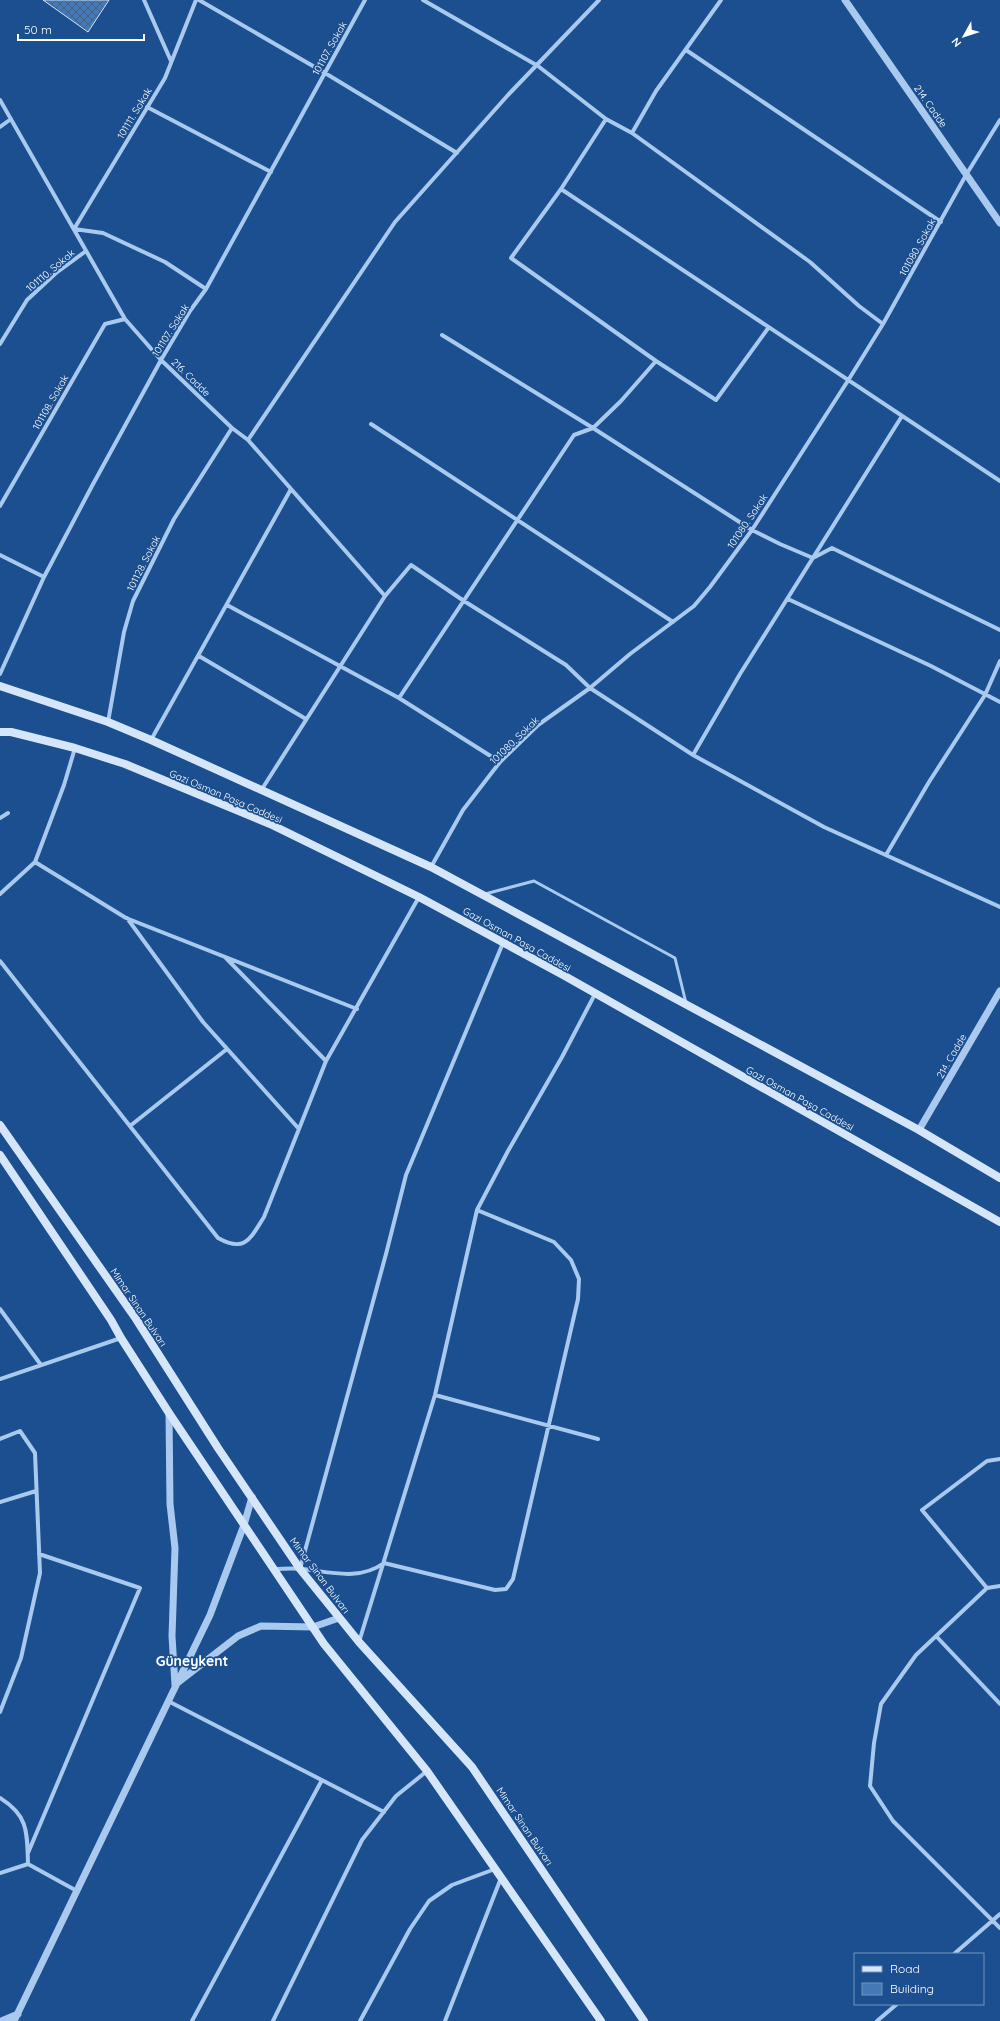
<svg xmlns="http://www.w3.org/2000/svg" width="1000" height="2021" viewBox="0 0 1000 2021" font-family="Quicksand,sans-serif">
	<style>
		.building { fill: url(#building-cross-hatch); stroke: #cfe3fa }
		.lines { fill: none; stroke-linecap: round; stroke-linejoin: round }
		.service { stroke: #a9c9ee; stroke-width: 3 }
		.minor { stroke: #a9c9ee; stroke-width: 4 }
		.tertiary { stroke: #a9c9ee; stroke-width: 7 }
		.secondary { stroke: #d6e6fa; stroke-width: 8 }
		.labels { text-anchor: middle; stroke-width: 3.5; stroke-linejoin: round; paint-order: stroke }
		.street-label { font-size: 10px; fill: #fff; stroke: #1b4f8f }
		.district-label { font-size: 14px; font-weight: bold; fill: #fff; stroke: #1b4f8f }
	</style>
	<defs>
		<pattern id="building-cross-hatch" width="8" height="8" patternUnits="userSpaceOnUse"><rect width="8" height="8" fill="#4478b7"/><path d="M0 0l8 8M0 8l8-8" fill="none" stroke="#486282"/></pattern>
	</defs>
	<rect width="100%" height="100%" fill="#1b4f8f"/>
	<path class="building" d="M43,0H109L88,32Z"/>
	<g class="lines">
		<path class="service" d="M485,894L534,881L675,958L686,1003"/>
		<path class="minor" d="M144,0L171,61
			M196,0L165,78L74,229L103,233L165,262L206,289
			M199,0L325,73L457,153
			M423,0L538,66L606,119L632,133L810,262L859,306L883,324
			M686,50L941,222
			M0,100L125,319L161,360L232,428L248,440L385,596
			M147,107L271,172
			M606,119L561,189L511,258L656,361L716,400L769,327
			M0,127L11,119
			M632,133L656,91L721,0
			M561,189L1000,481
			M442,335L593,428L752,530L780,544L813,558L832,548L1000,630
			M0,344L27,300L56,273L86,251
			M371,424L673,622
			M248,440L395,222L508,95L599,0
			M0,506L105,324L125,319
			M0,555L44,577
			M788,599L931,666L1000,702
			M227,605L399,698L500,762
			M199,656L306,719
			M0,674L44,577L92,486L161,360L190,311L206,289L365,0
			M399,698L574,435L593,428L621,401L656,361
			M108,722L124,632L133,601L174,519L232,428
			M151,740L291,489
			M693,755L740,674L902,416
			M262,789L385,596L411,565L464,601L566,665L590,688L693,755L824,827L1000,907
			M0,818L8,813
			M886,855L929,782L985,695L1000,661
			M35,862L126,918L357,1009
			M431,867L463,810L500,762L538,725L590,688L630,654L694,606L710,587L752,530L849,379L883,324L966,175L1000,120
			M0,894L35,862L64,785L75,748
			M127,918L203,1022L299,1129
			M225,957L326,1061
			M0,961L218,1238C245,1253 250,1239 264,1217L326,1061L419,897
			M130,1126L227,1049
			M0,1309L41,1365
			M0,1379L121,1338
			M435,1395L598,1439
			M0,1439L20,1431L35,1453L40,1573L21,1658L0,1712
			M0,1502L36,1491
			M274,1569C283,1569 293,1568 302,1569C331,1572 359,1581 384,1563L495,1590L506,1589L513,1579L578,1299L579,1279L571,1260L554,1242L477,1210
			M300,1569L386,1254L406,1175L503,943
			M1000,1586L987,1588L916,1655L881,1704L874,1743L870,1786L893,1821L1000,1928
			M987,1588L922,1510L987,1461L1000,1459
			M936,1636L1000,1704
			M359,1642L435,1395L477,1210L508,1151L562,1057L595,994
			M168,1701L384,1812
			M0,1798C29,1816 27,1833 28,1864L77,1891
			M28,1853L140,1588L39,1554
			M0,1873L28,1864
			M954,1954L1000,1914
			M192,2021L322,1780
			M273,2021L362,1840L396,1796L427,1771
			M360,2021L410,1929L429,1901L452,1885L495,1869
			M445,2021L501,1878
			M877,2021L897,2004"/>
		<path class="tertiary" d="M845,0L1000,223
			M919,1130L1000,991
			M169,1413L170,1504L175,1548L172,1636L175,1685
			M176,1684L238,1636L261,1626L313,1627L339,1618
			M1,2021L18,2014
			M14,2021L210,1615L244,1525L252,1497"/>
		<path class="secondary" d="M0,686L108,722L151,740L431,867L919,1130L1000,1178
			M0,732H11L75,748L125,764L270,824L419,897L563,975L1000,1222
			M0,1125L136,1319L218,1448L300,1569L359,1642L472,1767L644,2021
			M0,1155L111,1320L121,1338L169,1413L324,1644L427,1771L601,2021"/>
	</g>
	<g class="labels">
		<g class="street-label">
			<text transform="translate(329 48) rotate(-61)" y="4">101107. Sokak</text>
			<text transform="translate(931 106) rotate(55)" y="4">214. Cadde</text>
			<text transform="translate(134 113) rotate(-59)" y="4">101111. Sokak</text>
			<text transform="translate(917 247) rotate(-61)" y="4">101080. Sokak</text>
			<text transform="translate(50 270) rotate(-40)" y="4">101110. Sokak</text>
			<text transform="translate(170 330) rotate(-58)" y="4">101107. Sokak</text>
			<text transform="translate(191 377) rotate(44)" y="4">216. Cadde</text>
			<text transform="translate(50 402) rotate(-60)" y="4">101108. Sokak</text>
			<text transform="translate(747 521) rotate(-56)" y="4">101080. Sokak</text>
			<text transform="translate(143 563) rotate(-63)" y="4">101128. Sokak</text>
			<text transform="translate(514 740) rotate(-44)" y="4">101080. Sokak</text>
			<text transform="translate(226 796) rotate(23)" y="4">Gazi Osman Paşa Caddesi</text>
			<text transform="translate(517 939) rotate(29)" y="4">Gazi Osman Paşa Caddesi</text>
			<text transform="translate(951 1056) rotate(-60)" y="4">214. Cadde</text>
			<text transform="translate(800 1098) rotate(29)" y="4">Gazi Osman Paşa Caddesi</text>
			<text transform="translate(139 1307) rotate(56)" y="4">Mimar Sinan Bulvarı</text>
			<text transform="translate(320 1575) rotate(53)" y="4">Mimar Sinan Bulvarı</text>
			<text transform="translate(525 1826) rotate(56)" y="4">Mimar Sinan Bulvarı</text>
		</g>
		<g class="district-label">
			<text x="192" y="1666">Güneykent</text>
		</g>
	</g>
	<rect x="854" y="1953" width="130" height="52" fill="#1b4f8f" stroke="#7695bc"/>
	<rect x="862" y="1966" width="20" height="6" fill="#d6e6fa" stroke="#7695bc"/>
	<text x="890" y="1973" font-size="12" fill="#ffffff">Road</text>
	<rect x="862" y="1983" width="20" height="12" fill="#4478b7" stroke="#7695bc"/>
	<text x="890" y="1993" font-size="12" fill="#ffffff">Building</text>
	<g transform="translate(964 36) rotate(231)" stroke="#1b4f8f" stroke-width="3" paint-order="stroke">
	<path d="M0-3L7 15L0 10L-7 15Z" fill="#ffffff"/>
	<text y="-6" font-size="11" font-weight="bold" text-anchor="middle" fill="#ffffff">N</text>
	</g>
	<path d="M18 34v6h126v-6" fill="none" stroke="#ffffff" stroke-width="2"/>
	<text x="24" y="34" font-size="12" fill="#ffffff" stroke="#1b4f8f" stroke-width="3" paint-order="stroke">50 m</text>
</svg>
